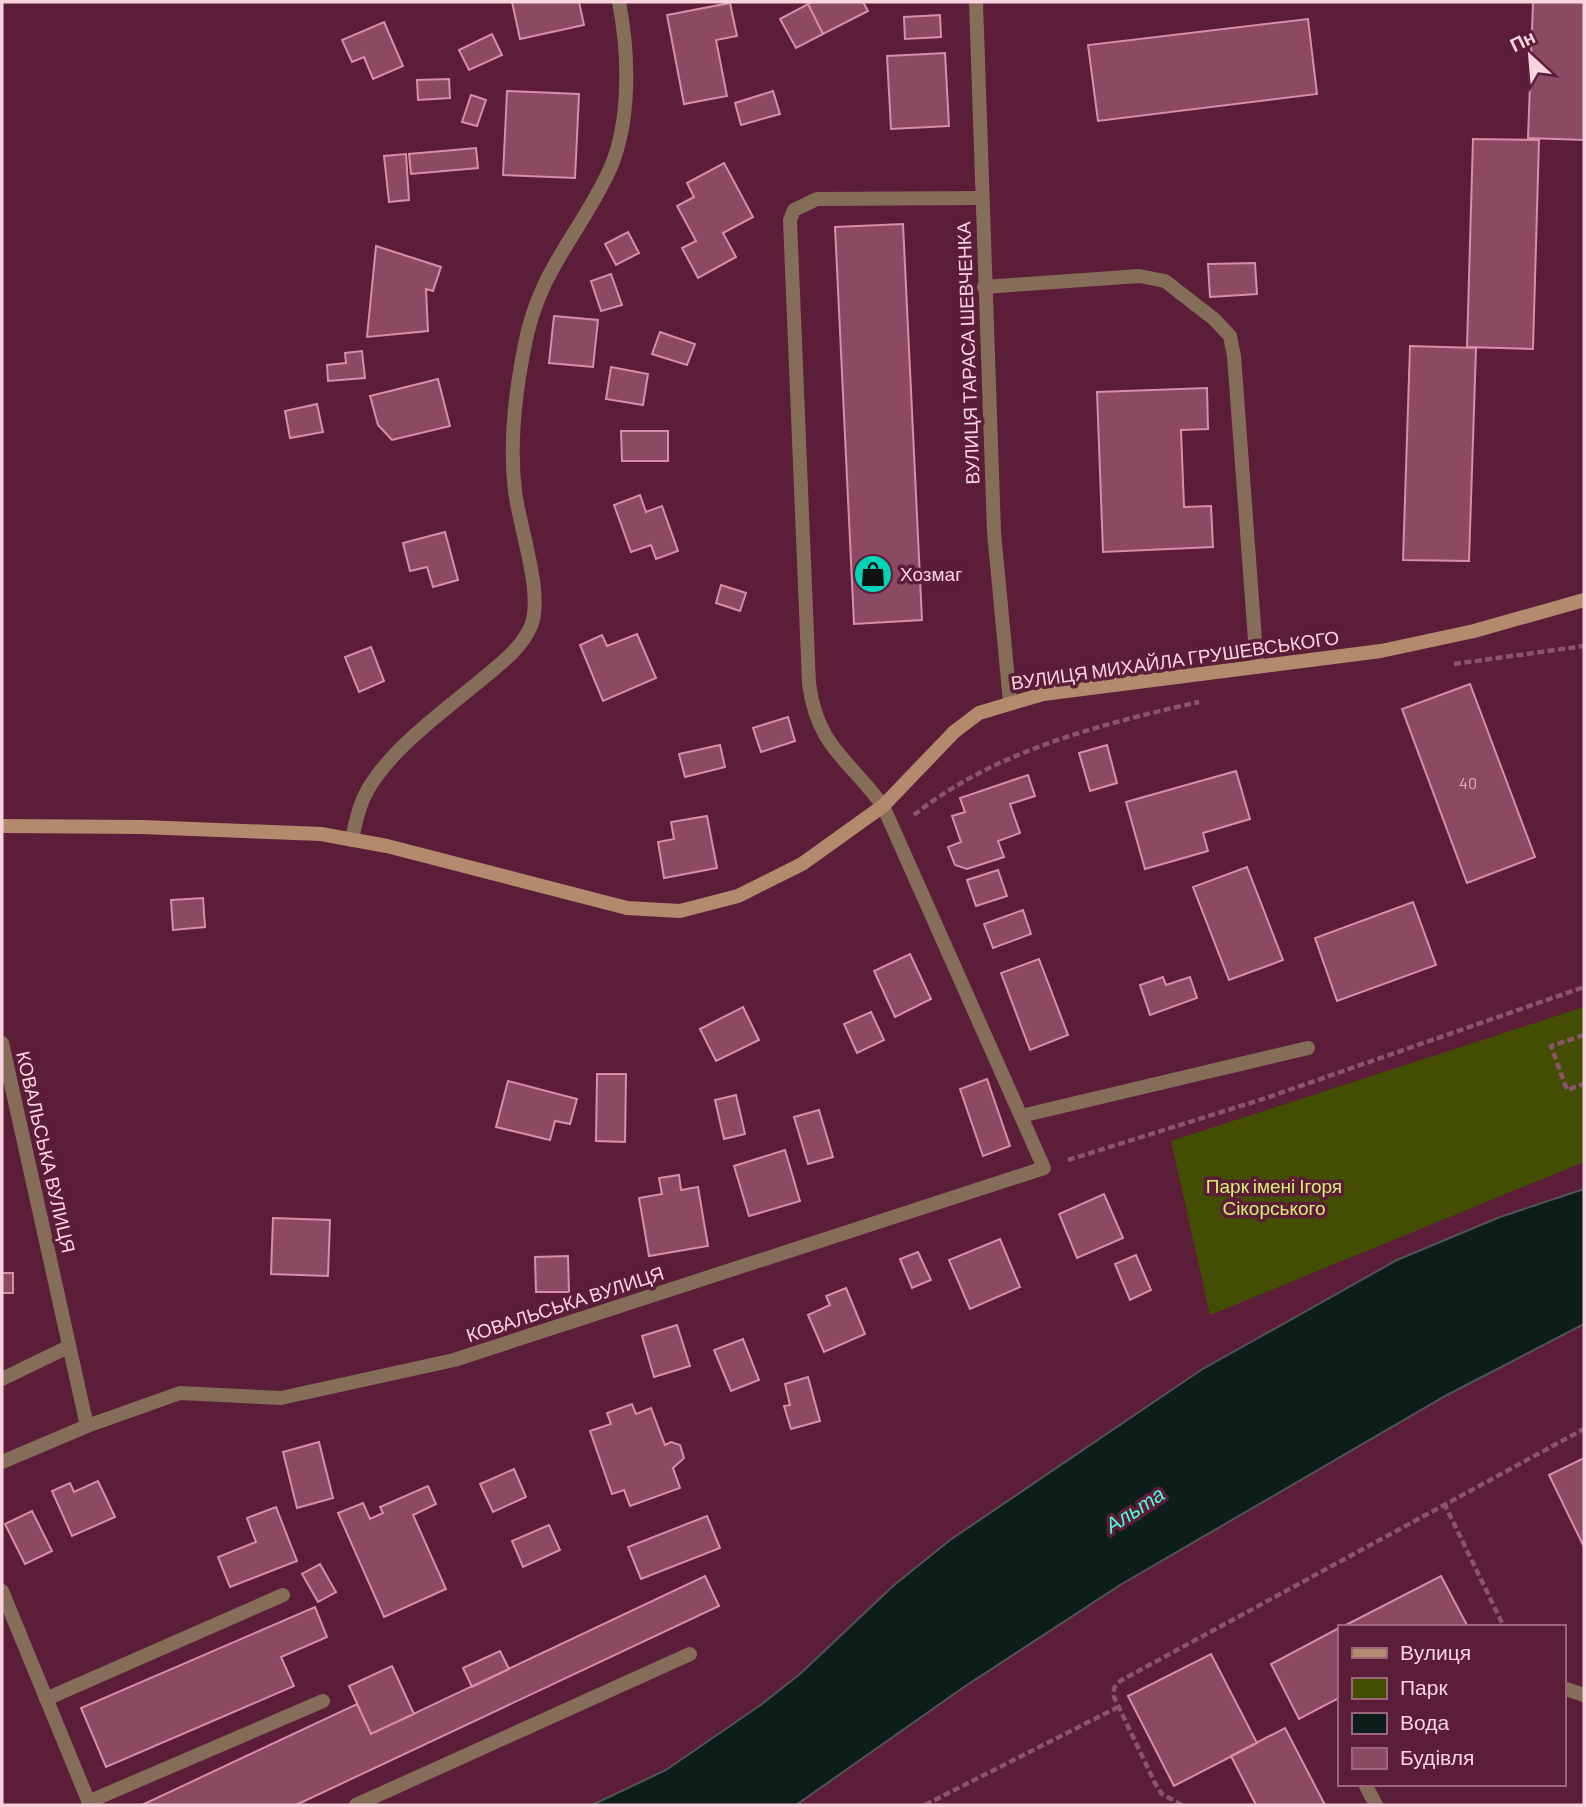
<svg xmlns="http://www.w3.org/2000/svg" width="1586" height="1807" viewBox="0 0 1586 1807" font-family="Barlow,sans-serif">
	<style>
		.green { fill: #444e02 }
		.water { fill: #0d1d19; stroke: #545454; stroke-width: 2 }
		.building { fill: #8c4a62; stroke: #d88ea7; stroke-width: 2 }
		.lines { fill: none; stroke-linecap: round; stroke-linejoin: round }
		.path { stroke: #8b546a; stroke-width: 4.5; stroke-dasharray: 7 3.5; stroke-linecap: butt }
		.lane { stroke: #866d5a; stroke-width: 14 }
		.street { stroke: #866d5a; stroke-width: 14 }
		.secondary { stroke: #b38a6d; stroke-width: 14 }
		.labels { text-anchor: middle; stroke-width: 7; stroke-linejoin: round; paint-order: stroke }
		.number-label { font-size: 16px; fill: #dfb1c0 }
		.street-label { font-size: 19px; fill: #fbd3df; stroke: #5b1d37 }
		.poi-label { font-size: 19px; fill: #fbd3df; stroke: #5b1d37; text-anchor: start }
		.park-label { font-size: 19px; fill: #d8ed74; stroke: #5b1d37 }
		.water-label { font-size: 21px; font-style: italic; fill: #4bfcdc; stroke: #5b1d37 }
	</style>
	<rect width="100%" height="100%" fill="#5b1d37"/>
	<path class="green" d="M1584,1007V1162L1210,1315L1171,1141Z"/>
	<path class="water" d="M1584,1189V1324L1447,1395L1120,1585L964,1687L796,1805H592L666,1770L762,1704L800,1674L893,1586L950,1540L1201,1370L1397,1260L1500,1217Z"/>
	<path class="building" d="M512,2H579L584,25L520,39Z
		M812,2H863L868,11L823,34L808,4Z
		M1533,2H1584V140L1528,138Z
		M730,3L737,36L716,40L727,96L684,104L667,15Z
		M808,4L823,34L796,48L780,19Z
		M940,15L941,37L905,39L904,17Z
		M1308,19L1317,94L1098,121L1088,45Z
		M384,22L403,66L373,79L364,57L352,62L342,40Z
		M492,34L502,55L469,70L459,50Z
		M945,53L949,126L891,129L887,56Z
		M449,79L450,98L418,100L417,80Z
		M507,91L579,94L575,178L503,175Z
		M773,91L780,114L741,125L735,103Z
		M471,95L486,100L477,126L462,122Z
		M1473,139L1539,140L1533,349L1467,347Z
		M476,148L478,168L411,174L409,154Z
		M406,154L409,200L389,202L384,156Z
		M724,163L753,217L723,233L736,257L698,278L682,248L696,241L677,206L694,197L687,183Z
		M903,224L922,620L854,624L835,227Z
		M628,232L639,253L616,265L605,244Z
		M376,246L441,267L433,291L426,289L428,331L367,337Z
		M1255,263L1257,294L1210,297L1208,264Z
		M611,274L622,305L601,311L591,281Z
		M554,316L598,320L593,367L549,363Z
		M660,332L695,344L687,365L652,354Z
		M1410,346L1476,348L1469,561L1403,560Z
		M362,351L365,378L328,381L327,365L346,363L345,353Z
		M611,367L648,374L643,405L606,399Z
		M438,379L450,426L392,440L378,425L370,396Z
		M1207,388L1208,429L1181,430L1184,507L1211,506L1213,547L1103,552L1097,392Z
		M317,404L323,432L290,438L285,411Z
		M621,431H668V461H622Z
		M640,495L646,512L662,506L678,551L656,559L651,545L631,552L614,505Z
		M445,532L458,580L433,587L427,567L410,571L403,543Z
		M721,585L746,593L740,611L716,603Z
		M637,634L656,678L603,701L580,645L602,635L607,646Z
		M371,647L384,681L359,692L345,657Z
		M1470,684L1535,857L1467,883L1402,709Z
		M788,717L795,741L761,752L753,728Z
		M720,745L725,767L685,777L679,754Z
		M1107,745L1117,783L1090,791L1079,753Z
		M1236,771L1250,819L1203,833L1208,851L1145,869L1126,802Z
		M1028,775L1035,796L1010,804L1020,833L998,841L1004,857L967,869L955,865L948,847L961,842L952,816L965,812L960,798Z
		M707,816L717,868L664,878L658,842L674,839L671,822Z
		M1247,867L1283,960L1229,980L1193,887Z
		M998,870L1007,896L976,906L967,880Z
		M203,898L205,927L173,930L171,900Z
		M1413,902L1436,965L1337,1001L1315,938Z
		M1023,910L1031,934L993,948L984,924Z
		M910,954L931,999L895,1017L874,971Z
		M1039,959L1068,1035L1030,1050L1001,973Z
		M1163,977L1166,985L1190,977L1197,998L1150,1015L1140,985Z
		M743,1007L759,1040L716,1061L700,1029Z
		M871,1012L884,1040L857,1053L844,1024Z
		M597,1074H626L625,1142L596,1141Z
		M987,1079L1010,1146L983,1156L960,1089Z
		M508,1081L577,1099L570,1124L555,1121L550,1140L496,1127Z
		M736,1095L745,1134L724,1139L715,1100Z
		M819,1110L833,1157L808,1164L794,1117Z
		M785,1150L800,1201L749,1216L734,1166Z
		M679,1175L681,1190L698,1187L708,1246L649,1256L639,1198L662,1194L659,1178Z
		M1104,1194L1123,1238L1077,1258L1059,1214Z
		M273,1218L330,1220L328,1276L271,1274Z
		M1000,1239L1020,1287L970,1309L949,1260Z
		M918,1252L931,1280L912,1288L900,1259Z
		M1136,1255L1151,1290L1130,1300L1115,1264Z
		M568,1256L569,1292H536L535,1257Z
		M2,1273H13V1293H2Z
		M846,1288L865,1334L824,1352L808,1315L830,1305L826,1296Z
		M677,1325L690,1366L654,1377L642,1336Z
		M743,1339L759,1380L731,1391L714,1350Z
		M808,1377L820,1421L791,1429L784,1406L790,1405L785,1384Z
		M632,1404L636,1414L651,1408L665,1445L671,1442L680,1445L684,1458L673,1468L680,1488L630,1506L624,1490L612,1494L590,1431L611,1424L607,1413Z
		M319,1442L333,1498L297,1508L283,1452Z
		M1584,1458V1547L1549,1475Z
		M514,1469L526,1497L493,1512L480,1484Z
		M98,1481L115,1517L72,1536L52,1491L70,1483L74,1492Z
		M428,1486L436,1504L413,1515L446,1589L384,1617L338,1513L363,1503L370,1519L383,1513L380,1507Z
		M276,1507L297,1561L230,1587L218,1557L256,1542L247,1518Z
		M32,1511L52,1551L25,1564L5,1524Z
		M707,1516L720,1548L641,1579L628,1547Z
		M549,1525L560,1550L523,1567L512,1541Z
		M320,1564L336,1592L318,1602L302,1574Z
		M705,1576L719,1606L296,1805H142L357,1704L371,1734Z
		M1441,1576L1468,1627H1342Z
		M315,1607L327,1637L281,1657L294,1686L106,1767L81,1708Z
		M1339,1628V1698L1299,1719L1271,1664Z
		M500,1651L509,1669L472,1687L463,1668Z
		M1211,1654L1257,1743L1174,1786L1128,1696Z
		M392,1666L414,1714L371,1734L349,1686Z
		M1285,1728L1325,1805H1256L1231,1756Z"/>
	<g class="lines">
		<path class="path" d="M1454,664L1584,646
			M914,815C994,751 1101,724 1199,702
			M1584,1035L1551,1046L1567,1090L1584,1084
			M1068,1160L1263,1099L1584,987
			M1444,1503L1504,1627
			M925,1805L1118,1707
			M1182,1805L1162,1794L1155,1783L1114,1697V1688L1120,1681L1584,1429"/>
		<path class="lane" d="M984,287L1139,276L1165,281L1214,319L1230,336L1234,356L1257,667
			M883,806C848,758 818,748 809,684L790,220L794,210L817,199L981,198
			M1021,1116L1308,1048
			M2,1379L68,1347
			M2,1462L87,1426
			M2,1591L90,1805
			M1563,1688L1584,1695
			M46,1699L283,1595
			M1365,1784L1376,1805
			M88,1802L323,1701
			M356,1805L690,1654"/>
		<path class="street" d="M976,2L994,532L1010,702
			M352,840C355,824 358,809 365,795C387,751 444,711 481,680C500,664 521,649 531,626C544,594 519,526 515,491C509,443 515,395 524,349C538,270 579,236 610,169C631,121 629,53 619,2
			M2,1043L87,1426L180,1393L281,1398L454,1360L1044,1168L883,806"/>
		<path class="secondary" d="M2,826L142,827L321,834L387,846L627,908L680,911L738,896L802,864L883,806L954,732L979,713L1043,694L1381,651L1474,631L1584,600"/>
	</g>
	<defs>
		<symbol id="shop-disc" viewBox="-11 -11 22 22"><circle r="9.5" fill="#00d5b7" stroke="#5b1d37"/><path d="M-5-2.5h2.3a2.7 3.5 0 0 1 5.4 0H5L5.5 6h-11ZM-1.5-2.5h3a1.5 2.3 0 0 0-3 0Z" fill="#111"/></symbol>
	</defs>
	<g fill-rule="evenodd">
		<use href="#shop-disc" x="851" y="552" width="44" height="44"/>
	</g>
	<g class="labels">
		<g class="number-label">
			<text x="1468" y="789">40</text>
		</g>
		<g class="street-label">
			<text transform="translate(968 353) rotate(-92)" y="7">ВУЛИЦЯ ТАРАСА ШЕВЧЕНКА</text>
			<text transform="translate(1175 660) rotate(-8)" y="7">ВУЛИЦЯ МИХАЙЛА ГРУШЕВСЬКОГО</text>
			<text transform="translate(46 1152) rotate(77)" y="7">КОВАЛЬСЬКА ВУЛИЦЯ</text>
			<text transform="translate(565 1304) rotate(-18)" y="7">КОВАЛЬСЬКА ВУЛИЦЯ</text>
		</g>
		<g class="poi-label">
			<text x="900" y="581">Хозмаг</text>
		</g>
		<g class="park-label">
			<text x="1274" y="1193">Парк імені Ігоря<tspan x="1274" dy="22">Сікорського</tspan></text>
		</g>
		<g class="water-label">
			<text transform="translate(1135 1510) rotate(-33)" y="7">Альта</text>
		</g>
	</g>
	<rect width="1586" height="1807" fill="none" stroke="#fbd3df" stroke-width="7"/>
	<rect x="1338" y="1625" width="228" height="161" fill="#5b1d37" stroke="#9b667a" stroke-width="2"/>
	<rect x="1352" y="1648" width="35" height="10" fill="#b38a6d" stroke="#9b667a" stroke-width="2"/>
	<text x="1400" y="1660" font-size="21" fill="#fbd3df">Вулиця</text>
	<rect x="1352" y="1678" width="35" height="21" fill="#444e02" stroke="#9b667a" stroke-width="2"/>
	<text x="1400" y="1695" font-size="21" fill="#fbd3df">Парк</text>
	<rect x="1352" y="1713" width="35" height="21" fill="#0d1d19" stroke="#9b667a" stroke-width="2"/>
	<text x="1400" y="1730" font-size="21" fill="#fbd3df">Вода</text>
	<rect x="1352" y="1748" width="35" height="21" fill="#8c4a62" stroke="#9b667a" stroke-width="2"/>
	<text x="1400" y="1765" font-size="21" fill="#fbd3df">Будівля</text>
	<g transform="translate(1530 56) rotate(334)" stroke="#5b1d37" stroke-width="5" paint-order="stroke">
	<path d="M0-5L12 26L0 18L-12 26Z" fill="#fbd3df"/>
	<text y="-10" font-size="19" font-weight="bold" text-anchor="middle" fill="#fbd3df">Пн</text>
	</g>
</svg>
